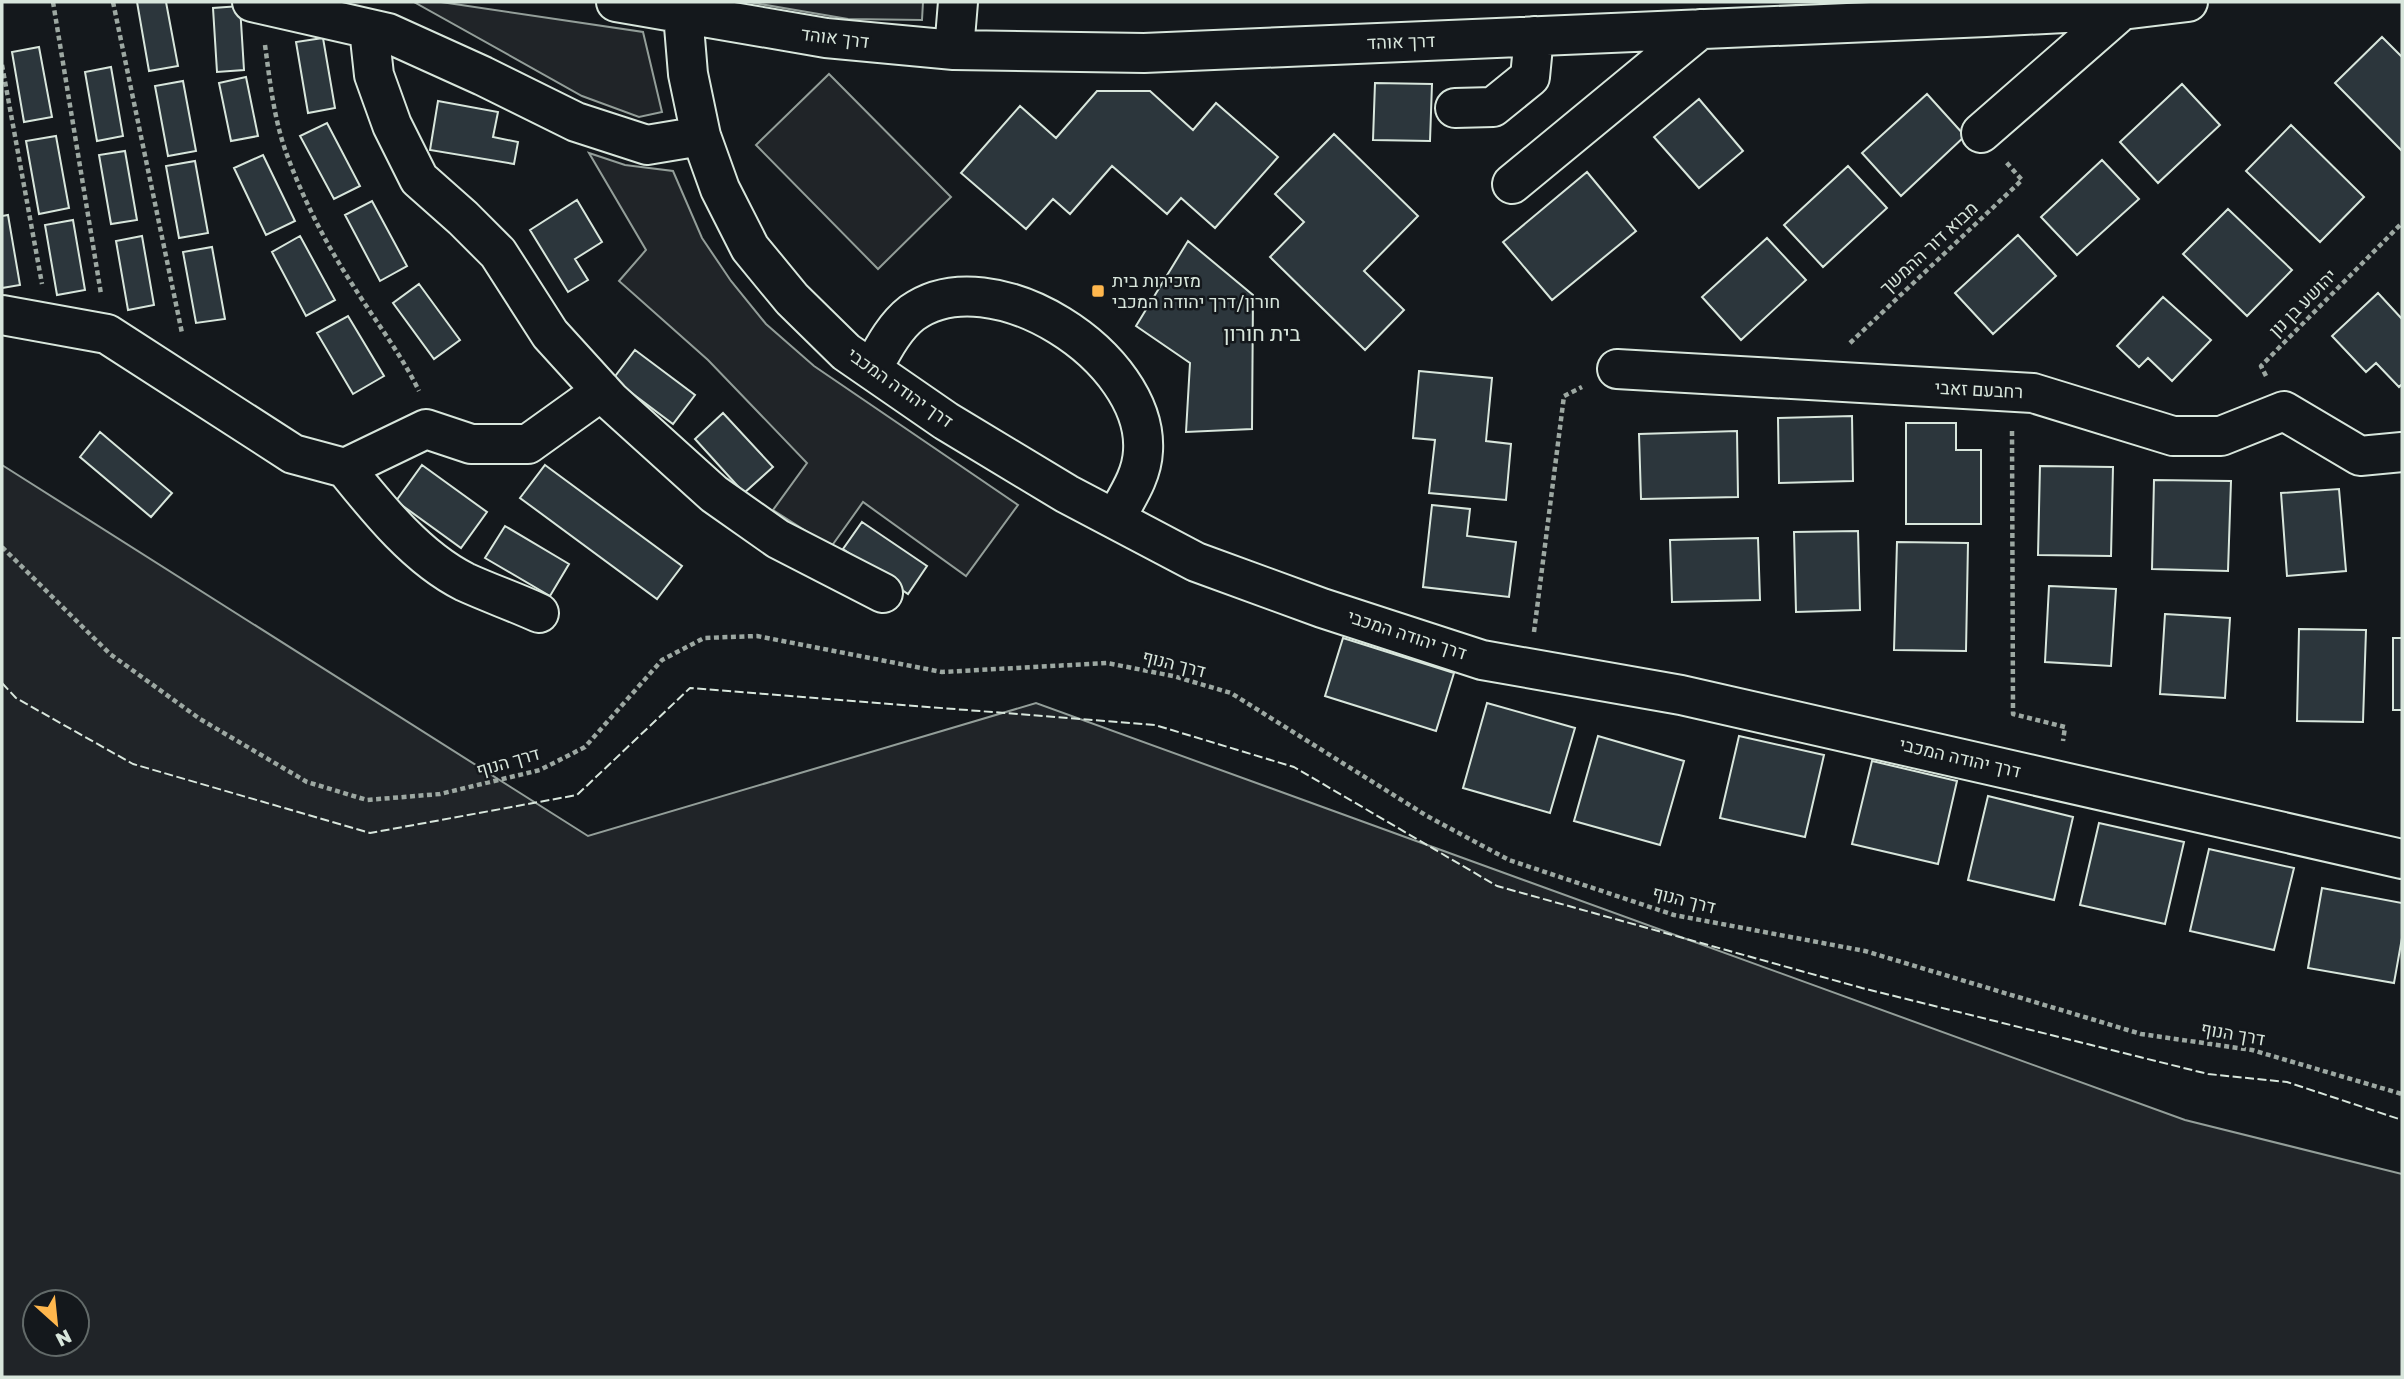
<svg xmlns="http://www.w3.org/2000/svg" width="2404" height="1379" viewBox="0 0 2404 1379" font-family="'Golos Text',Heebo,sans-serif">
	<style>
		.green { fill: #202428; stroke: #939e99; stroke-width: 2; fill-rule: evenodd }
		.building { fill: #2c363c; stroke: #d8e6dc; stroke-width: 2 }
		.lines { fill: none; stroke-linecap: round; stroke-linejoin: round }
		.minor-casing { stroke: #d8e6dc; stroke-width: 42 }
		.path { stroke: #9da8a2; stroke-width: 4.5; stroke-dasharray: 5 3.5; stroke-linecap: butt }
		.minor { stroke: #14181c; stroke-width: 38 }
		.fence { stroke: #d8e6dc; stroke-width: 2; stroke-dasharray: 9 3.5; stroke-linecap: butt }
		.poi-dot { fill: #ffb74d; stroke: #14181c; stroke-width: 2.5 }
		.labels { text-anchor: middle; stroke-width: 5; stroke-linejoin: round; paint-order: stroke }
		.street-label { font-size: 18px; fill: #d8e6dc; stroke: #14181c }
		.poi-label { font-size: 18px; fill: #d8e6dc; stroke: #14181c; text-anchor: start }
		.quarter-label { font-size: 21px; fill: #d8e6dc; stroke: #14181c }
	</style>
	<rect width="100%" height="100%" fill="#14181c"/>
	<path class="green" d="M414,2H441L643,32L662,112L639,117L582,96Z
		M748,2H923L922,20L848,19Z
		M829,74L951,197L878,269L756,145Z
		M589,153L625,165L673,171L702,238L731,281L766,324L814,366L1018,505L966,576L863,502L831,547L773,510L807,463L708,360L619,281L646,250Z
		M2,465L588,836L1036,703L2185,1120L2402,1174V1377H2ZM77,1302V1344H35V1302Z"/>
	<path class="building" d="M137,2H166L178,66L149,71Z
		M240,6L244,70L217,72L213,8Z
		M2382,37L2402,57V151L2335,83Z
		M323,38L335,108L308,113L296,42Z
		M39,47L52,117L24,122L12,52Z
		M111,67L123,136L97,141L85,72Z
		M246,77L258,136L231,141L219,83Z
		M183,81L196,151L168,156L155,86Z
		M1375,83L1432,84L1430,141L1373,140Z
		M2182,84L2220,125L2158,183L2120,142Z
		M1097,91H1150L1193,130L1216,103L1278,157L1215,228L1181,198L1167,214L1112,166L1070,214L1053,199L1026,229L961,173L1020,106L1056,138Z
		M1927,94L1965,136L1901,196L1862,153Z
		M1699,99L1743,151L1699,188L1654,137Z
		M438,101L498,112L493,137L518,142L514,164L430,150Z
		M327,123L360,186L334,199L300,136Z
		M2291,125L2364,197L2320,242L2246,171Z
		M1334,134L1418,216L1364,271L1404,310L1365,350L1270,257L1304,222L1275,194Z
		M56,136L69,208L39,214L26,141Z
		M125,151L137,220L111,224L99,155Z
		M263,155L295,221L266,235L234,168Z
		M2102,160L2139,199L2077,255L2041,217Z
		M195,161L208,233L179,238L166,166Z
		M1848,166L1887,208L1823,267L1784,225Z
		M1587,172L1636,231L1552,300L1503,242Z
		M577,200L602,242L575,259L588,280L568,292L530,230Z
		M372,201L407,266L380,281L345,215Z
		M2228,209L2292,270L2247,316L2183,254Z
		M8,215L20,285L2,288V216Z
		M73,220L85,290L57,295L45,225Z
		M2018,235L2056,276L1993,334L1955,293Z
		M142,236L154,305L128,310L116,241Z
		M300,236L335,300L306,316L272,252Z
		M1767,238L1806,280L1741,340L1702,297Z
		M1188,241L1253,295L1252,429L1186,432L1190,363L1136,326Z
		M212,247L225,319L196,323L183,252Z
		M419,284L460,340L434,359L393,303Z
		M2378,293L2402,319V384L2399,387L2376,363L2366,372L2332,336Z
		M2163,297L2211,340L2172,381L2148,358L2139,367L2117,346Z
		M348,316L384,376L353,394L317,333Z
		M635,350L695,395L673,424L613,379Z
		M1419,371L1492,378L1486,441L1511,444L1506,500L1429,493L1435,440L1413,438Z
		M723,413L773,467L744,493L695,439Z
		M1852,416L1853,481L1779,483L1778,418Z
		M1906,423H1956V450H1981V524H1906Z
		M1737,431L1738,497L1641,499L1639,434Z
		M100,432L172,493L151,517L80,457Z
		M422,465L487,512L461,548L396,501Z
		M545,465L682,566L657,599L520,498Z
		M2040,466L2113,467L2111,556L2038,555Z
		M2154,480L2231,481L2228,571L2152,569Z
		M2339,489L2346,571L2287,576L2281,493Z
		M1432,505L1470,509L1467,536L1516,542L1509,597L1423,587Z
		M862,522L927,566L908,594L843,549Z
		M505,526L569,564L550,596L485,558Z
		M1858,531L1860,610L1796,612L1794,532Z
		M1758,538L1760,600L1672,602L1670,540Z
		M1897,542L1968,543L1966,651L1894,650Z
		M2049,586L2116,589L2111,666L2045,662Z
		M2165,614L2230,618L2225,698L2160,694Z
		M2299,629L2366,630L2363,722L2297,721Z
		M1343,638L1454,673L1436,731L1325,696Z
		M2393,638H2402V710H2393Z
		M1487,703L1575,728L1550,813L1463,788Z
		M1598,736L1684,761L1660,845L1574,821Z
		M1739,736L1824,755L1805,837L1720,818Z
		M1872,761L1957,781L1938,864L1852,844Z
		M1988,796L2073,817L2054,900L1968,880Z
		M2099,823L2184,842L2165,924L2080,905Z
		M2209,849L2294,868L2274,950L2190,931Z
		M2322,888L2402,903V938L2394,983L2308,968Z"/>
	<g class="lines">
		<defs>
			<path id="minor" d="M252,2L388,33L483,76L576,122L647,145L701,136
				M616,2L826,38L954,50L1144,53L1986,17L2122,10L2188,2
				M682,2L688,74L701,136L720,189L750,248L792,299L846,352L946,421L1067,494L1196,562L1322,608L1482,660L1681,695L2402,859
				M369,29L374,75L392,125L419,179L463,218L498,253L550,334L610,400L714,494L778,539L883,593
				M954,50L958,2
				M1455,108L1493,107L1530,77L1534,36
				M1981,133L2122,10
				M1512,184L1700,29
				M2,315L107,334L293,454L345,468L426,429L471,444H528L602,391
				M872,369C883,349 894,327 912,313C991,256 1149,357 1143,451C1142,476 1127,497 1115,519
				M1617,369L2033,393L2173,436H2221L2284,411L2360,456L2402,452
				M345,468C378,509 417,558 465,582C489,593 515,602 539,613"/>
		</defs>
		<use href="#minor" class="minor-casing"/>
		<path class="path" d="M53,2L101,294
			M113,2L182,333
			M265,45C270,82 274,120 287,155C304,201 327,246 354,287C376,322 401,354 419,391
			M2,65L42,284
			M1850,343L2022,180L2006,162
			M2266,376L2261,366L2402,223
			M2012,431L2013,714L2065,727L2063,741
			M2,547L110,654L200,719L307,782L367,800L440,794L540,770L585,747L662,660L704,638L757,636L942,672L1107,663L1173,676L1231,693L1427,816L1509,860L1674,915L1865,951L2141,1034L2252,1050L2402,1094
			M1534,632L1564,396L1582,387"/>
		<use href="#minor" class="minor"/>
		<path class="fence" d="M2,683L16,698L133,764L370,833L577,795L690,688L1155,725L1294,767L1497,886L1862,988L2208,1074L2287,1082L2402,1120"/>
	</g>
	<rect class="poi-dot" x="1091" y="284" width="14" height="14" rx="3.5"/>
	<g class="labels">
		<g class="street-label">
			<text transform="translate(835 38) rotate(7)" y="6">דרך אוהד</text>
			<text transform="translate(1401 42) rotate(-2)" y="6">דרך אוהד</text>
			<text transform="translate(1929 248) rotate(-43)" y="6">מבוא דור ההמשך</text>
			<text transform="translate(2303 303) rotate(-45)" y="6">יהושע בן נון</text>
			<text transform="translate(900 388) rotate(35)" y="6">דרך יהודה המכבי</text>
			<text transform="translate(1979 390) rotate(3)" y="6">רחבעם זאבי</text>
			<text transform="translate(1407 635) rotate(18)" y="6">דרך יהודה המכבי</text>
			<text transform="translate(1174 664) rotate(14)" y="6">דרך הנוף</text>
			<text transform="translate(1960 758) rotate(13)" y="6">דרך יהודה המכבי</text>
			<text transform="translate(508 762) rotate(-16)" y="6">דרך הנוף</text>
			<text transform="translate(1684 900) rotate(14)" y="6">דרך הנוף</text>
			<text transform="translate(2233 1034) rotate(10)" y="6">דרך הנוף</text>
		</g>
		<g class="poi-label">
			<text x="1112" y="287">מזכירות בית<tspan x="1112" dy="21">חורון/דרך יהודה המכבי</tspan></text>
		</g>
		<g class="quarter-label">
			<text x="1262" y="341">בית חורון</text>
		</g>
	</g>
	<rect width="2404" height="1379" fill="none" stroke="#d8e6dc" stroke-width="7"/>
	<g transform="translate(56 1323) rotate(153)"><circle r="33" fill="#14181c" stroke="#626a69" stroke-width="2"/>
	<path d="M0-5L12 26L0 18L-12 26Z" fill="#ffb74d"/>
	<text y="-10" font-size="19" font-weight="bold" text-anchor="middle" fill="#d8e6dc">N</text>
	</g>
</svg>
